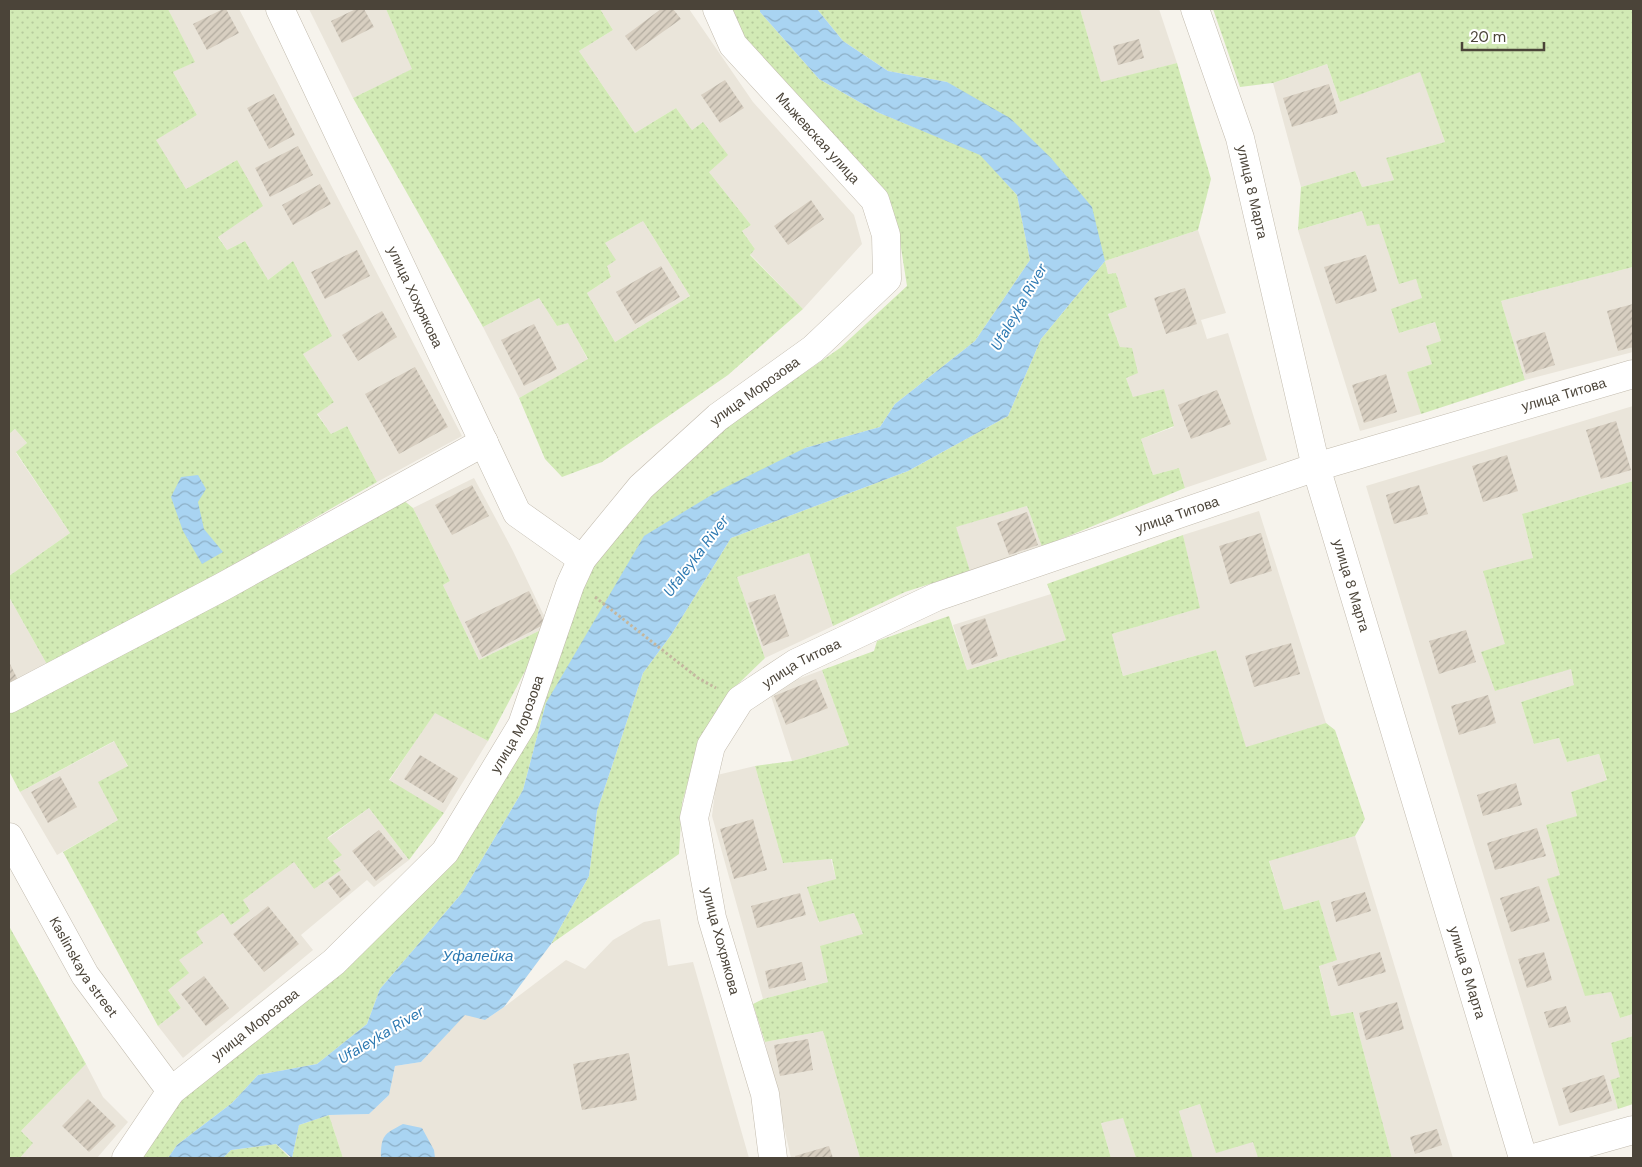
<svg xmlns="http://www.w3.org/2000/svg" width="1642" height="1167" viewBox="0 0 1642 1167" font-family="'DM Sans',sans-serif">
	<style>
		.residential { fill: #eae5da }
		.grass { fill: url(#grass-dots); fill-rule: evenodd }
		.water { fill: url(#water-waves) }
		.building { fill: url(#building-hatch) }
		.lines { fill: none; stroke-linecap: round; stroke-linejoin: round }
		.minor-casing { stroke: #c2bbae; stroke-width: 29 }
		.path { stroke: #c4b79f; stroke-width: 3; stroke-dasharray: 2.5 2.5; stroke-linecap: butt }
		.minor { stroke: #fff; stroke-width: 28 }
		.labels { text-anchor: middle; stroke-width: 4; stroke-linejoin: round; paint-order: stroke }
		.street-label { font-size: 14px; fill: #4b4439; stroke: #fff }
		.water-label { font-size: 15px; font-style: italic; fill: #2e7ab2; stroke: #fff }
	</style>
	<defs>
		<pattern id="grass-dots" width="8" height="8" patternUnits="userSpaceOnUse" patternTransform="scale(1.25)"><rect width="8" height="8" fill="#d2eab5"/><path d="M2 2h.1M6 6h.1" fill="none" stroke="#b6ca9c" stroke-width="1.8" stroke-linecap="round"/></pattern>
		<pattern id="water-waves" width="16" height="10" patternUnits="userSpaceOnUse" patternTransform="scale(1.25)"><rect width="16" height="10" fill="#a9d4f2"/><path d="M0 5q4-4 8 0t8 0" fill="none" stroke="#8caec5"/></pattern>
		<pattern id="building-hatch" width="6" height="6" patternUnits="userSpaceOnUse" patternTransform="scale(1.25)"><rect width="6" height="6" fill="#d8cfc1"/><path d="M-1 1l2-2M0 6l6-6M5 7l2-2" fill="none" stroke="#b1aa9e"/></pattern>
	</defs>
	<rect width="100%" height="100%" fill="#f6f3ec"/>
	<path class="residential" d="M168,9H239L462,436L377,482L347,426L331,434L317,413L334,402L303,354L293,261L268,280L245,241L227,250L218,236L237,160L186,189L155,140L197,115L173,72L194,62Z
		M309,9H386L413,69L353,98Z
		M600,9H689L753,102L854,215L862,244L803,309L750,254L755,249L742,231L751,225L709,172L703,122L692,130L676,108L635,133L579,51L613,30Z
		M1080,9H1159L1177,63L1101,83Z
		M1327,64L1340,102L1420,71L1445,142L1387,158L1394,180L1362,187L1355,171L1301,187L1273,83Z
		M1362,211L1379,223L1399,283L1416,279L1422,298L1399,333L1435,322L1441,341L1432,364L1407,372L1421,414L1360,431L1298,230Z
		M643,221L690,296L615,342L587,293L611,277L607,266L605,243Z
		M1198,230L1226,313L1201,320L1207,339L1228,333L1267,460L1185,488L1179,468L1153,475L1141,439L1174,427L1133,397L1126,378L1120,347L1108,314L1127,307L1116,273L1108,274L1105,261Z
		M1633,267V352L1525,380L1501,301Z
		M539,298L557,326L568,322L588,360L519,398L483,327Z
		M1633,406V481L1522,514L1533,558L1505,645L1495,691L1571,668L1575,685L1521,702L1534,744L1559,738L1567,762L1599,754L1607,781L1571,792L1577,816L1561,876L1547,880L1611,992L1620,1018L1633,1014V1036L1611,1043L1621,1077L1610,1080L1618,1109L1559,1126L1366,486Z
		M15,429L27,443L16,453L70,533L9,576V434Z
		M474,478L512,549L549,626L479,660L443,585L450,581L413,508Z
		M1027,506L1042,547L970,571L955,527Z
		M1259,511L1326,723L1246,748L1216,650L1123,676L1112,634L1199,608L1183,535Z
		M809,553L833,626L765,658L737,577Z
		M1051,594L1066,640L967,670L953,625Z
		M9,597L49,668L9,689Z
		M822,670L849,745L792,761L769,690Z
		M435,712L488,741L444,813L389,781Z
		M115,741L128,767L118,820L57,855L20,792Z
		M755,766L783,863L831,859L836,879L818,922L854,913L863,934L828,982L763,999L712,816L717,775Z
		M369,808L409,860L374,887L367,880L301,935L313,950L183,1058L158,1026L181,1008L168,990L178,960L195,932L223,913L232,925L243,900L294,861L314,889L333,861L341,855L327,839Z
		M1355,836L1453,1158H1392L1353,1012L1331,1016L1319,965L1336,960L1319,900L1284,910L1269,860Z
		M660,919L668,966L693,962L749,1158H343L329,1115L369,1114L389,1095L395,1066L421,1062L465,1014L485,1020L504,1007L566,960L585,969L613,940L644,922Z
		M823,1031L860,1158H791L765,1042Z
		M86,1064L103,1097L128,1122L97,1158H20L33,1143L21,1131Z
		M1200,1104L1216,1152L1253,1141L1258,1158H1193L1179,1111Z
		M1123,1117L1136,1158H1111L1101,1123Z"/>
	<path class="grass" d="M9,9H168L195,62L173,72L197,115L156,140L186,189L237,160L263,206L218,237L227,250L245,241L268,280L293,261L332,336L303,354L334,402L317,414L331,434L347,426L377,482L263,548L49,668L9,597V576L70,533L16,452L27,443L15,429L9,434Z
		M386,9H600L613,30L579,51L635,133L676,108L692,130L703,122L728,155L709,172L751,225L742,231L755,249L750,255L803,309L728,375L602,462L562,477L545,459L519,398L588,359L568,323L557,326L539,298L483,327L353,98L412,69ZM643,221L690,296L615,342L587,293L611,277L607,266L616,260L605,243Z
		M729,9H760V12L819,79L877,112L980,154L1017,195L1030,260L975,341L895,404L880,427L805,448L546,703L523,790L462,893L380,989L367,1024L317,1064L258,1075L232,1103L177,1145L168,1158H140L176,1099L451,859L591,560L631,516L719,432L840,348L907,286L899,235L745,41Z
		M817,9H1080L1101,82L1177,63L1211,179L1198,230L1105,261L1108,274L1116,273L1127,307L1108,314L1120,347L1132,348L1138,373L1126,378L1133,397L1164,389L1174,426L1141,439L1153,475L1179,468L1185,488L1042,547L1027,506L956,527L970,571L905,592L833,626L809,553L737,577L765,658L737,685L697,751L682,803L679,854L551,944L589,876L597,811L643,673L671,635L731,538L908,471L1008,416L1041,339L1105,261L947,82L888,71L843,41Z
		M1213,9H1633V267L1501,301L1525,380L1421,414L1407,372L1432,364L1426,346L1441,341L1435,322L1399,333L1391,309L1422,298L1416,279L1399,284L1379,224L1367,226L1362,211L1298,230L1301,187L1355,171L1362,187L1394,180L1386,158L1445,142L1420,72L1340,102L1327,64L1273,83L1240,87Z
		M1633,481V1014L1620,1018L1611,992L1585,996L1547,879L1560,875L1546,825L1577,816L1571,792L1607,780L1599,754L1567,762L1559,738L1534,744L1521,702L1574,685L1571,669L1495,691L1481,652L1505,644L1483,571L1533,558L1522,514Z
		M402,499L413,508L450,581L443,585L479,660L549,626L488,741L435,713L389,780L444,813L409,860L369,808L327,838L342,855L333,861L341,870L314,889L294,862L243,900L250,911L231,925L223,913L196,932L203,943L179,960L189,973L168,990L181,1008L158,1026L63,852L118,820L98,782L128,766L114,741L20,792L9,771V709Z
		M1183,535L1200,608L1112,634L1123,676L1216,650L1246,747L1326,723L1335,730L1365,819L1355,836L1269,861L1284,910L1319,900L1337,960L1319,966L1331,1016L1353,1012L1392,1158H1258L1253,1142L1216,1153L1200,1104L1179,1111L1193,1158H1136L1123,1118L1101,1123L1111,1158H860L823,1031L765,1042L753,1004L763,999L828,982L820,946L863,934L854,913L819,922L807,887L836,879L832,859L783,863L755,766L792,761L849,745L822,670L874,651L877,641L949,616L967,670L1066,640L1051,594L1047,584Z
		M9,926L86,1064L21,1131L33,1143L20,1158H9Z
		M1633,1036V1104L1618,1109L1610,1080L1620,1077L1611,1043Z
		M329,1115L343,1158H292L299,1125Z
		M276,1144L290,1158H223L231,1150Z"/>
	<path class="water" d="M760,9H817L843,41L888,71L947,82L1010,118L1051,158L1092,207L1105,261L1041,339L1008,416L908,471L731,538L671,635L643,673L597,811L589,876L551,944L504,1007L485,1020L465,1015L421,1062L395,1066L389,1095L369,1114L329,1115L299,1125L292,1158L276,1144L231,1150L223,1158H168L177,1145L232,1103L258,1075L317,1064L367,1024L380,989L462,893L523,790L546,703L644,536L718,491L805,448L880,427L895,404L975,341L1030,260L1017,195L980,155L877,112L819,79L760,12Z
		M198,475L206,489L198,502L204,529L223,552L202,564L183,531L171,497L181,477Z
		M403,1124L422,1128L434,1150L435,1158H381C381,1135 384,1134 403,1124Z"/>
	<path class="building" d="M223,9H226L239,33L207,50L193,24Z
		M356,9H364L374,27L342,43L331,21Z
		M661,9H673L681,19L636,51L625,36Z
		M1139,39L1144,58L1118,65L1113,46Z
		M725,80L744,108L720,123L701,95Z
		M1329,84L1338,113L1292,127L1283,98Z
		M274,94L295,135L269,149L247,108Z
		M298,146L313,175L270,197L255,168Z
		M320,184L331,204L293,225L282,205Z
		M811,200L824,219L788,245L774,226Z
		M357,250L370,276L325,299L311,272Z
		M1366,255L1377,291L1336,304L1324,267Z
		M661,266L680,297L635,324L616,292Z
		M1185,288L1197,324L1166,334L1154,298Z
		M1633,304V347L1618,351L1607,311Z
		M382,311L397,337L358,361L342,335Z
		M534,324L557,369L524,386L501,340Z
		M1545,332L1555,365L1526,374L1516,341Z
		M415,367L448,427L399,454L365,394Z
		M1386,374L1397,412L1364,423L1352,385Z
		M1217,390L1231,424L1191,439L1178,405Z
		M1616,421L1631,470L1601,479L1586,430Z
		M1507,455L1518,491L1483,502L1472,466Z
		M472,485L489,516L452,535L435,505Z
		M1419,485L1428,514L1394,524L1386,495Z
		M1027,512L1038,545L1009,555L997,523Z
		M1261,533L1272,571L1230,584L1219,546Z
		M529,591L545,624L482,657L465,622Z
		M775,594L789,636L763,646L748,603Z
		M985,618L998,656L972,665L960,627Z
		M1466,630L1476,662L1439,674L1429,641Z
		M1291,643L1300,674L1254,687L1245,656Z
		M9,662L18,680L9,684Z
		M816,679L828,708L786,725L774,696Z
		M1488,695L1496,723L1459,735L1451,706Z
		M420,755L458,778L443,803L404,779Z
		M60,776L77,807L48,823L31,792Z
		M1516,783L1522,805L1483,816L1477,795Z
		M753,819L767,870L734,879L720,829Z
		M1537,828L1546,856L1495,870L1487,843Z
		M379,830L403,859L376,881L352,851Z
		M339,875L351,890L340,898L328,883Z
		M1539,886L1550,921L1511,932L1500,898Z
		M1365,892L1371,911L1336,922L1331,902Z
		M800,893L806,915L757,928L751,906Z
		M268,906L299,944L264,972L233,934Z
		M1380,952L1386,972L1338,986L1332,966Z
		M1544,952L1552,980L1527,988L1518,959Z
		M802,962L806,980L769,989L765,971Z
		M204,976L229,1008L206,1026L181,994Z
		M1397,1002L1404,1029L1366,1040L1359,1013Z
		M1566,1006L1571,1022L1549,1028L1544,1012Z
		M808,1039L813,1070L780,1076L774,1045Z
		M629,1053L637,1100L582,1110L573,1064Z
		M1604,1075L1612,1101L1570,1113L1562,1088Z
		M88,1099L116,1126L89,1152L62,1126Z
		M1437,1129L1442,1145L1415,1154L1410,1137Z
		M829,1146L833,1158H796L795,1156Z"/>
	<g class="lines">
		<defs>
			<g id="minor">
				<path id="s1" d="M280,9L517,513L582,559"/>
				<path id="s2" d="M1195,9L1240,138L1316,467L1523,1158"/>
				<path d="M9,699L222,587L484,442"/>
				<path id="s3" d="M9,837L85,975L171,1091"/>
				<path id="s4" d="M126,1158L171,1091L334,962L445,852L522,725L570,585L582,559L641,487L718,417L813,349L887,279L886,235L875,200L733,45L717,9"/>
				<path id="s5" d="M773,1158L765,1094L712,918L694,818L711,746L740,700L796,663L936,597L1316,467L1633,374"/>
				<path d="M1534,1158L1633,1130"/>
			</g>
		</defs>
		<use href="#minor" class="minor-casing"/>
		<path class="path" d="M595,597L698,678L716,688"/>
		<use href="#minor" class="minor"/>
	</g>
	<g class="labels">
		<g class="street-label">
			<text transform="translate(818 138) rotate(48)" y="5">Мыжевская улица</text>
			<text dy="5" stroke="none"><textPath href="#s2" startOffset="192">улица 8 Марта</textPath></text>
			<text dy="5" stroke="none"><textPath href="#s1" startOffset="318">улица Хохрякова</textPath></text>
			<text dy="5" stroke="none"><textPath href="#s4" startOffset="1012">улица Морозова</textPath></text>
			<text dy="5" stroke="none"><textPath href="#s5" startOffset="1360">улица Титова</textPath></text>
			<text dy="5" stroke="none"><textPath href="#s5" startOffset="955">улица Титова</textPath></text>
			<text dy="5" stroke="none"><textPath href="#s2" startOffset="598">улица 8 Марта</textPath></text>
			<text dy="5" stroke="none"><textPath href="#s5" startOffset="550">улица Титова</textPath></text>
			<text dy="5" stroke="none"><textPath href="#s4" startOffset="592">улица Морозова</textPath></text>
			<text transform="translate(721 941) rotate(75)" y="5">улица Хохрякова</text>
			<text dy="5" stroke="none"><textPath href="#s3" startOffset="150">Kaslinskaya street</textPath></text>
			<text dy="5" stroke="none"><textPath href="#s2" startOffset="1002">улица 8 Марта</textPath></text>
			<text dy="5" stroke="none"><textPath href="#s4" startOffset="188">улица Морозова</textPath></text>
		</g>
		<g class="water-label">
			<text transform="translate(1019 307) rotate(-60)" y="5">Ufaleyka River</text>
			<text transform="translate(696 556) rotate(-53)" y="5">Ufaleyka River</text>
			<text x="478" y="961">Уфалейка</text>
			<text transform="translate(381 1035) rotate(-31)" y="5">Ufaleyka River</text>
		</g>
	</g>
	<rect width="1642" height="1167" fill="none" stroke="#4b4439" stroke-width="20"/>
	<path d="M1462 42v8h82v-8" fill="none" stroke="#4b4439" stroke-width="2.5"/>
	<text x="1470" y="42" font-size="15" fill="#4b4439" stroke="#ffffff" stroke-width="4" paint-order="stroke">20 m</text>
</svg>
